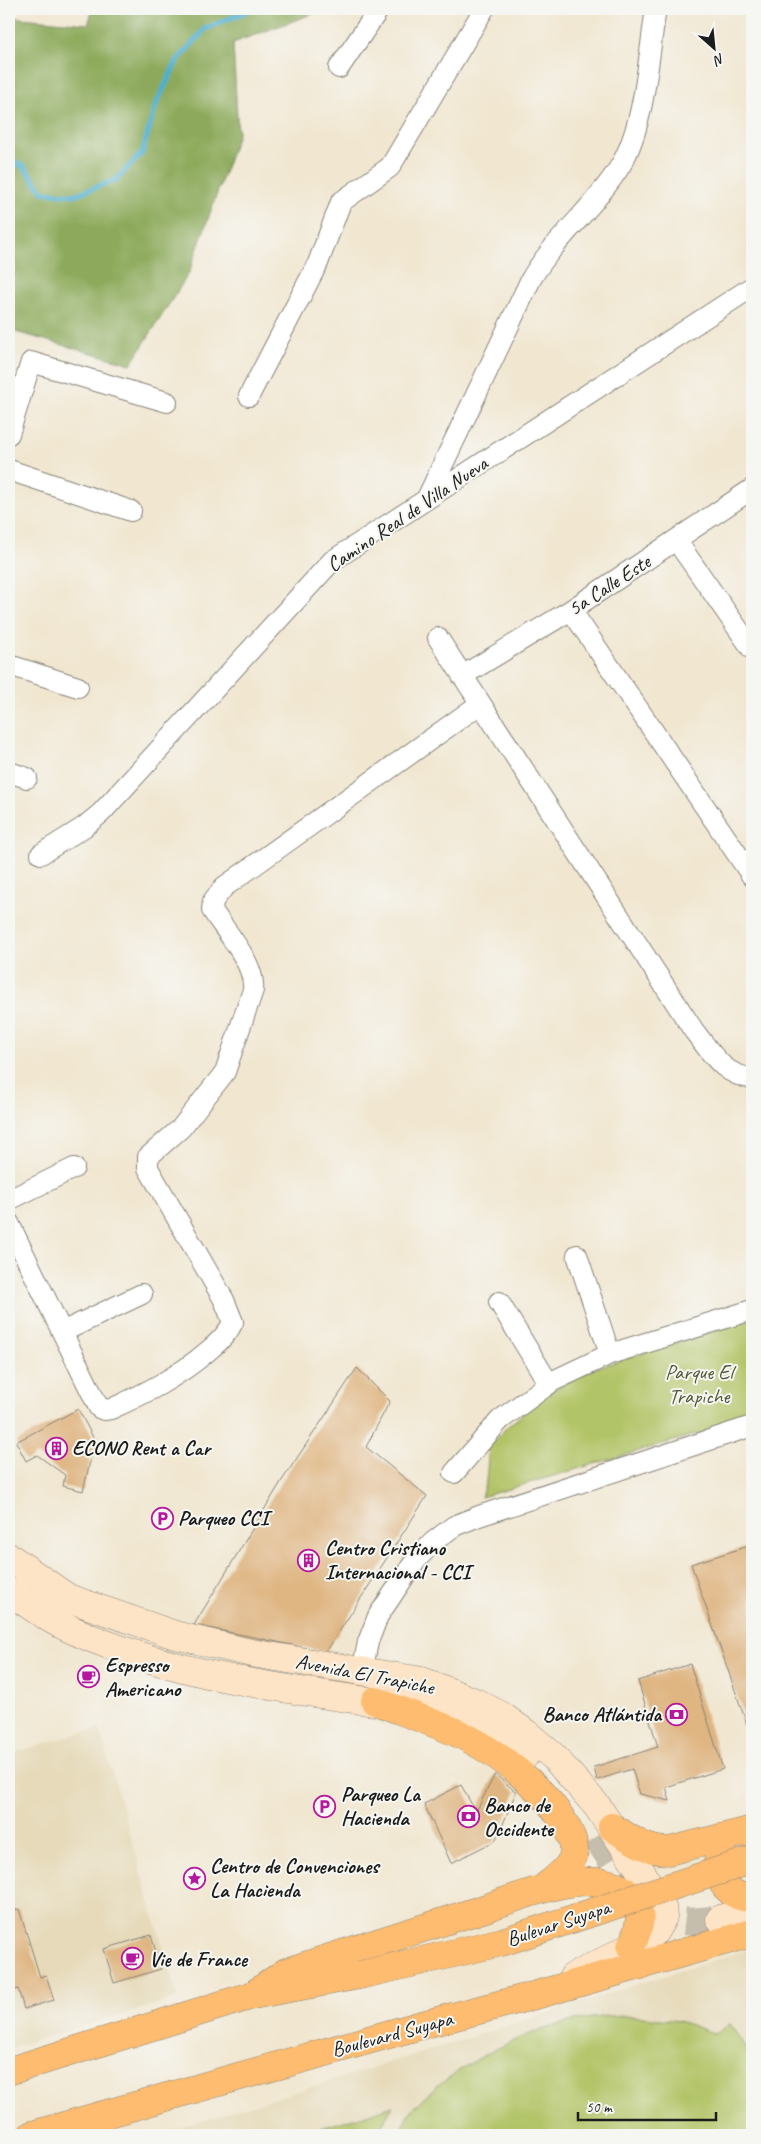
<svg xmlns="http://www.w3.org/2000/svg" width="761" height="2144" viewBox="0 0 761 2144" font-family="Caveat,sans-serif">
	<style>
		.built { fill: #e6daba }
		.green { fill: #b2c467; stroke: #677042 }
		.forest { fill: #8daa5c; stroke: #54633c }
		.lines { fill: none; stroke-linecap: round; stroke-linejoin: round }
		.stream { stroke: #50b0cf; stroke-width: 5.5 }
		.building { fill: #dfb582 }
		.secondary-tunnel { stroke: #c6bead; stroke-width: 28; stroke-dasharray: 28 14; stroke-linecap: butt }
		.street-casing { stroke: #868276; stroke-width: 22 }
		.secondary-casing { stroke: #868276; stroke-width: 29 }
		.primary-casing { stroke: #868276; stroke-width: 29 }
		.street { stroke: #fff; stroke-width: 20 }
		.secondary { stroke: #fee4c6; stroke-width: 28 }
		.primary { stroke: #fdbc70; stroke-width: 28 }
		.primary-bridge-casing { stroke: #868276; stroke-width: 29; stroke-linecap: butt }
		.primary-bridge { stroke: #fdbc70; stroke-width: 28 }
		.labels { text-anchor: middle; stroke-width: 4; stroke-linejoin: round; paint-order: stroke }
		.street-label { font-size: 21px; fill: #1c1c1c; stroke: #f6f6f2 }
		.park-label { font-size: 21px; fill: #505736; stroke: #f6f6f2 }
		.poi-label { font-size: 21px; font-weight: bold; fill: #1c1c1c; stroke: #f6f6f2; text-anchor: start }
	</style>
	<rect width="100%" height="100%" fill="#f6f6f2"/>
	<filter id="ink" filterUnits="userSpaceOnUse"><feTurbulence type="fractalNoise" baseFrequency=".02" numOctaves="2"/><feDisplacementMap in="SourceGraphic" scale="10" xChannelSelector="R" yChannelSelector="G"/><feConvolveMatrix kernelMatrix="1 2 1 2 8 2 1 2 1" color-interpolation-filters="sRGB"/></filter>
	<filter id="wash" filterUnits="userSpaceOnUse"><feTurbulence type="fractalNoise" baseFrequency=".0096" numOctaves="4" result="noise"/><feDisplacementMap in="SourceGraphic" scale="20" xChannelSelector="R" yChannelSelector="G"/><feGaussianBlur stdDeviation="1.12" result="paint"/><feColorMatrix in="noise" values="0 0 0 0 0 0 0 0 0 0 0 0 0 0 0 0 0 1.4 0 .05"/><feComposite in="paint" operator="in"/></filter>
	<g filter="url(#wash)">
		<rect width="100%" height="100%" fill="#f1e7d1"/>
		<path class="built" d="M99,1728L178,1998L9,2048V1754Z
			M752,1948V2135H157L510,2025Z"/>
		<path class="green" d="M752,1319V1418L481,1497L486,1481L489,1446L507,1427L552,1390L593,1369Z
			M607,2016H634L679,2021L716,2034L730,2023L752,2059V2135H398C403,2126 408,2113 416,2106C453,2067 517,2034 569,2022C581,2019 595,2018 607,2016Z
			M393,2106L376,2135H298Z"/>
		<path class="forest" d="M93,9H326L233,43L238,134L189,273L131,364L9,330V17L88,24Z"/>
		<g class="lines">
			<path class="stream" d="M9,159L24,167L43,192L74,195L116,180L142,153L156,104L177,61L205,29L252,9"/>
		</g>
		<g id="blocks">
			<path class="building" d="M357,1368L390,1401L366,1447L427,1496L326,1652L194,1625L281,1482Z
				M78,1409L95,1441L83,1491L63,1486L65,1475L37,1455L26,1461L16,1442Z
				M752,1545V1739L691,1564Z
				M690,1664L723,1769L666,1787L670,1801L640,1794L632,1769L597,1780L594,1767L658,1747L638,1681Z
				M495,1774L516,1792L501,1829L495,1841L451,1863L424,1804L461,1785L476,1812Z
				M19,1909L40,1977L46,1975L54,2000L24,2009L18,1989L13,1991L9,1978V1912Z
				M151,1935L161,1969L114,1983L104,1949Z"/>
		</g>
	</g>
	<g filter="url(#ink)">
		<use href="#blocks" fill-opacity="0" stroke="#868276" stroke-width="1"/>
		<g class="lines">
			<path class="secondary-tunnel" d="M596,1837C614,1863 640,1908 671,1918C687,1924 704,1921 720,1919"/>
			<defs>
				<path id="street" d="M339,68L379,9
					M249,396L318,263L341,202L390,167L484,9
					M9,434L31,362L167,402
					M9,470L131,511
					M427,498L531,279C555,238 594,208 619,168C645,127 648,58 656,9
					M676,540L752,649
					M571,610L752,876
					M438,638L694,1031C711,1052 723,1076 752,1078
					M9,665L78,687
					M462,676L571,610L752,489
					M9,772L27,778
					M41,854L84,827L101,813L332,561L752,287
					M9,1200L74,1168
					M9,1223L99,1408L104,1410L111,1409C146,1393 178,1377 208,1351C218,1343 228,1334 233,1322L224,1300L148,1168V1157L181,1128L225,1072L253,990C256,964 225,931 212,910L213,901L224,887L480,704
					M577,1255L610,1354
					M499,1302L549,1384
					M62,1332L142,1294
					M454,1473L500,1420L553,1381L610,1354L752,1310
					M362,1672L368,1642L378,1616L415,1561L433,1542L454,1526L479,1516L752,1426"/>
				<path id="secondary" d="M9,1557L68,1598L175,1635L251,1653L422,1681L475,1702L502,1716L527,1734L554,1757L597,1806L644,1876L662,1907L663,1917L655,1931L644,1940L573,1977
					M9,1591C25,1602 42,1615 60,1624C177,1682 313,1691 440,1712C470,1723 500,1734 525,1755
					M720,1919L752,1912"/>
				<path id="primary" d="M375,1701C401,1711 427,1720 453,1731C492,1748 541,1785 563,1821C569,1832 577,1844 573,1857C569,1869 555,1879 545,1887
					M612,1827C631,1839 646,1851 669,1851L752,1830
					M722,1848C710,1872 725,1898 752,1898
					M253,1995L286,1972C334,1956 382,1941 430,1926C451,1919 471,1913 492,1906C526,1894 604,1862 632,1898C645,1914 639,1929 631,1947
					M9,2071L253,1995L360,1975
					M32,2135L418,2026L536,1995L752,1933"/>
			</defs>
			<use href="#street" class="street-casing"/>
			<use href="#secondary" class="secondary-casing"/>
			<use href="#primary" class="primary-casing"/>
			<use href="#street" class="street"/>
			<use href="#secondary" class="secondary"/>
			<use href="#primary" class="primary"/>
			<defs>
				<path id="primary-bridge" d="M360,1975L502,1942L752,1860"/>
			</defs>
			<use href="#primary-bridge" class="primary-bridge-casing"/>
			<use href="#primary-bridge" class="primary-bridge"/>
		</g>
	</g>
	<defs>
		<symbol id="building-ring" viewBox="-11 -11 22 22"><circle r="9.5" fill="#f6f6f2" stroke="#b5179e" stroke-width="1.5"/><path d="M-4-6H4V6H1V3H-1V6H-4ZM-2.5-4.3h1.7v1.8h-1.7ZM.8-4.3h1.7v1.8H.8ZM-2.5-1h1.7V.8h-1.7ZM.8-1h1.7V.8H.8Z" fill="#b5179e"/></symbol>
		<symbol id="parking-ring" viewBox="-11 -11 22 22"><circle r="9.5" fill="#f6f6f2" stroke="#b5179e" stroke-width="1.5"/><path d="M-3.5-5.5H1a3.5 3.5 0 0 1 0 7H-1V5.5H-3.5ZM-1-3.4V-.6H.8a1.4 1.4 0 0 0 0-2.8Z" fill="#b5179e"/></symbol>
		<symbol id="cafe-ring" viewBox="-11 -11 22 22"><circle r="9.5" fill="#f6f6f2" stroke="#b5179e" stroke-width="1.5"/><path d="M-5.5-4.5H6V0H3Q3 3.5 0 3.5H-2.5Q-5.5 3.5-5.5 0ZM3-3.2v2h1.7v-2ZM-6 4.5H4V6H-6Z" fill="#b5179e"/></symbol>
		<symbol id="bank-ring" viewBox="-11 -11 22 22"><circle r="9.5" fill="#f6f6f2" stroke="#b5179e" stroke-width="1.5"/><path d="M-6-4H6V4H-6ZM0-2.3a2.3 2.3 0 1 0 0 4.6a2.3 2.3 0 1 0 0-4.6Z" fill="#b5179e"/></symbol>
		<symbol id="sight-ring" viewBox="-11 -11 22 22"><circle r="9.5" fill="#f6f6f2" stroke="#b5179e" stroke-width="1.5"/><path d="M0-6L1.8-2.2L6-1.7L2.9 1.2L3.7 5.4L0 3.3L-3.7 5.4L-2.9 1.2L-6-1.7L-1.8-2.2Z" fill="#b5179e"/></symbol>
	</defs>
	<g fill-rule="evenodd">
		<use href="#building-ring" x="44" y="1436" width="25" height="25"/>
		<use href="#parking-ring" x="150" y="1506" width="25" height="25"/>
		<use href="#building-ring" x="296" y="1548" width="25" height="25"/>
		<use href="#cafe-ring" x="76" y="1664" width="25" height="25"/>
		<use href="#bank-ring" x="664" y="1702" width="25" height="25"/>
		<use href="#parking-ring" x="312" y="1794" width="25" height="25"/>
		<use href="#bank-ring" x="456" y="1804" width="25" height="25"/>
		<use href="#sight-ring" x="182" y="1866" width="25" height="25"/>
		<use href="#cafe-ring" x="120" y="1946" width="25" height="25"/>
	</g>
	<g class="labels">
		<g class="street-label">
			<text transform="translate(407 514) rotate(-34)" y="7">Camino Real de Villa Nueva</text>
			<text transform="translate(609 585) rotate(-33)" y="7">5a Calle Este</text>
			<text transform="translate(365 1674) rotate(11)" y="7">Avenida El Trapiche</text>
			<text transform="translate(558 1923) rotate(-18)" y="7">Bulevar Suyapa</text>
			<text transform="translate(392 2034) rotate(-15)" y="7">Boulevard Suyapa</text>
		</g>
		<g class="park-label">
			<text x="699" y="1379">Parque El<tspan x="699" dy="24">Trapiche</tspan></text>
		</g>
		<g class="poi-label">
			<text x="72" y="1455">ECONO Rent a Car</text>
			<text x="178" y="1525">Parqueo CCI</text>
			<text x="325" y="1555">Centro Cristiano<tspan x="325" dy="24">Internacional - CCI</tspan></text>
			<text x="105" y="1672">Espresso<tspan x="105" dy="24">Americano</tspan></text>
			<text x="661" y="1721" text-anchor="end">Banco Atlántida</text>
			<text x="341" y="1801">Parqueo La<tspan x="341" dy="24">Hacienda</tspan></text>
			<text x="484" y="1812">Banco de<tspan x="484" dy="24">Occidente</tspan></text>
			<text x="210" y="1873">Centro de Convenciones<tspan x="210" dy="24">La Hacienda</tspan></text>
			<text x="149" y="1966">Vie de France</text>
		</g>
	</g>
	<rect width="761" height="2144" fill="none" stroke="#f6f6f2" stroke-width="30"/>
	<g transform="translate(714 48) rotate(153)" stroke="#f6f6f2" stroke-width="4" paint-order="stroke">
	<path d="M0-4L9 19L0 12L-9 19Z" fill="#1c1c1c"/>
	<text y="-8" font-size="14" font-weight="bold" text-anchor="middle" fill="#1c1c1c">N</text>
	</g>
	<path d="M578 2112v8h138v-8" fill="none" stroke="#1c1c1c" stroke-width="2.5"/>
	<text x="586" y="2112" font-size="15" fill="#1c1c1c" stroke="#f6f6f2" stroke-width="4" paint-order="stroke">50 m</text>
</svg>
